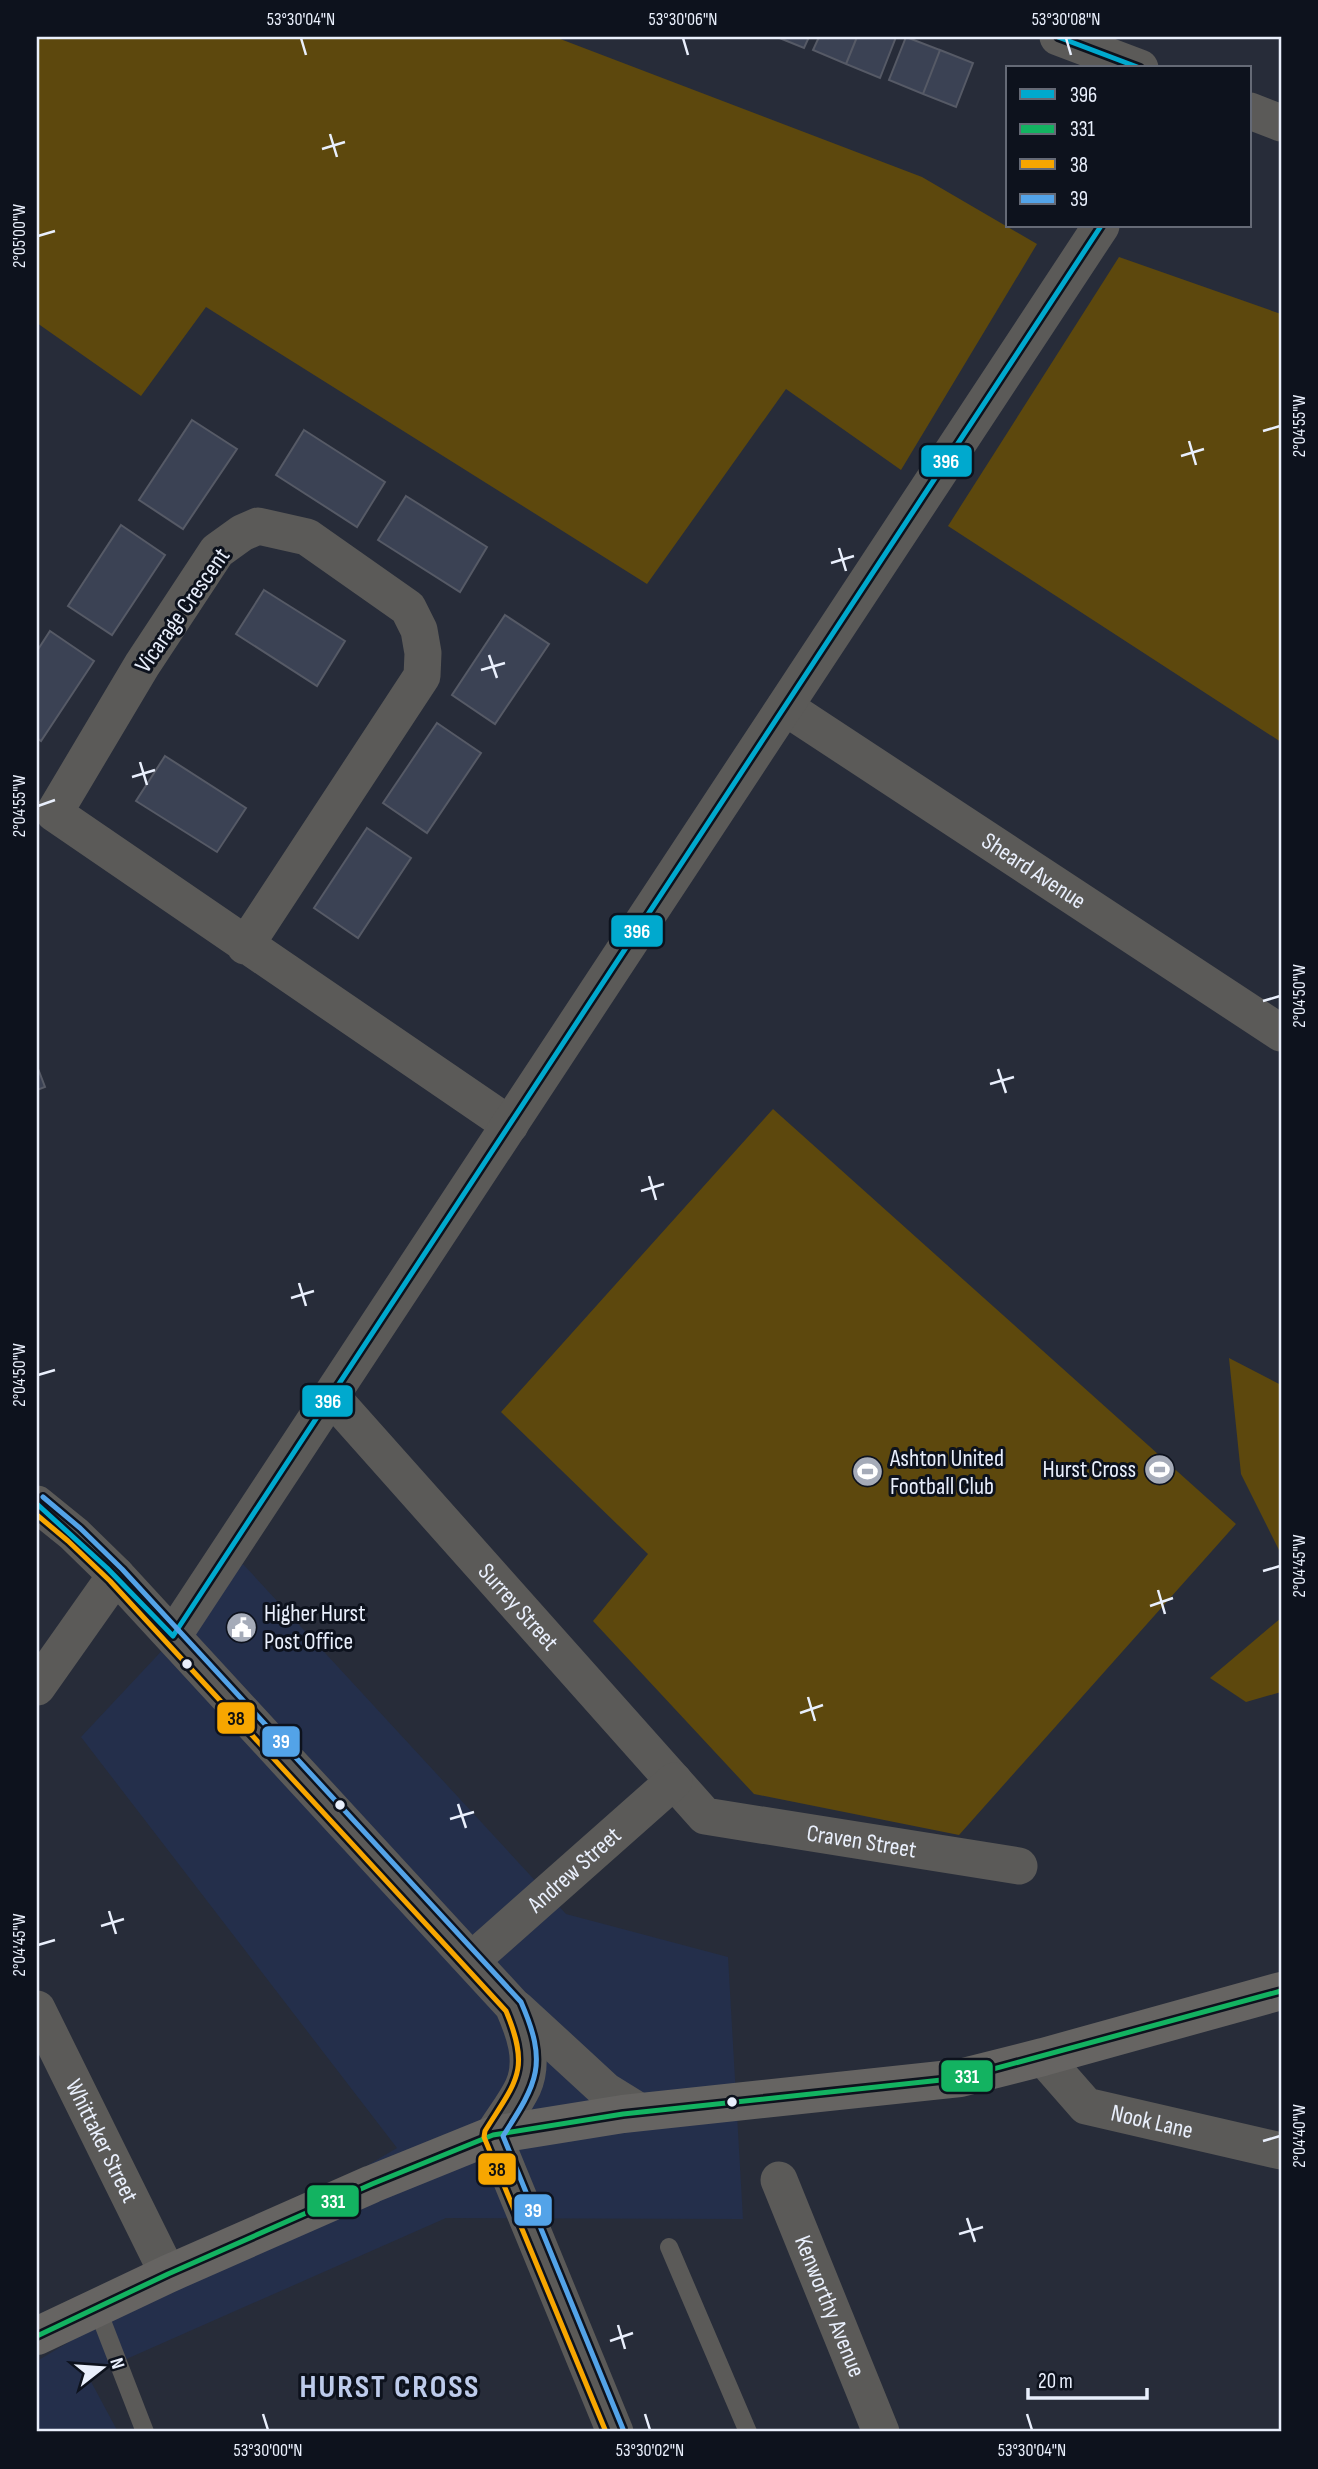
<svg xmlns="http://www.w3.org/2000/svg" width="1318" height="2469" viewBox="0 0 1318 2469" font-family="'Sofia Sans Condensed',sans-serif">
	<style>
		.built { fill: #242f4b }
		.green { fill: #5d480d }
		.building { fill: #3b4254; stroke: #565a66; stroke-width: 2 }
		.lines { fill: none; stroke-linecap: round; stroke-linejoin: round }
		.service { stroke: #5b5a58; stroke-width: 18 }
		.minor { stroke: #5b5a58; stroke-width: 37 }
		.secondary { stroke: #666462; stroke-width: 38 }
		.bus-1-casing { stroke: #0d121d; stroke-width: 10 }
		.bus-2-casing { stroke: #0d121d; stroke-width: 10 }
		.bus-3-casing { stroke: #0d121d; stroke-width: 10 }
		.bus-4-casing { stroke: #0d121d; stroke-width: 10 }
		.bus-1 { stroke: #00a9ce; stroke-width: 5 }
		.bus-2 { stroke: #13b361; stroke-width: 5 }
		.bus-3 { stroke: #f7a600; stroke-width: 5 }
		.bus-4 { stroke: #53a3e8; stroke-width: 5 }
		.ticks { fill: none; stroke: #e9effc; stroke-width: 2.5 }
		.bus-dot { fill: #e9effc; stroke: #0d121d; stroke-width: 2.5 }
		.labels { text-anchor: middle; stroke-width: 6; stroke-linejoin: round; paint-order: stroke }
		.street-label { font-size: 24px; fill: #e9effc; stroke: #0d121d }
		.poi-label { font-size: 24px; fill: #e9effc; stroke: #0d121d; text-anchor: start }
		.district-label { font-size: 32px; font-weight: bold; letter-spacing: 2px; fill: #bdcbeb; stroke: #0d121d }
		.line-badge { stroke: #0d121d; stroke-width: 2.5 }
		.badge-label { font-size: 19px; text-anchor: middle; font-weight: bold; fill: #fff }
		.pale-badge-label { font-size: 19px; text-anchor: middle; font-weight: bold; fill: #111 }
		.neatline { fill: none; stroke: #e9effc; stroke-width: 2.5 }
		.ticks-label { font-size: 18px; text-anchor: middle; fill: #e9effc }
	</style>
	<rect width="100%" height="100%" fill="#272c39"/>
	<path class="built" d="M243,1564L566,1914L728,1957L743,2219L446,2218L88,2376L118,2432H37V2361L397,2148L81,1737Z"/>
	<path class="green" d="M37,37H555L922,177L1037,244L901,470L786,389L647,584L206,307L141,396L37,323Z
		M1119,257L1281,314V742L948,526Z
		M773,1109L1236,1524L959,1835L754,1794L593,1621L648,1554L501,1412Z
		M1229,1358L1281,1385V1554L1241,1474Z
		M1281,1618V1692L1246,1702L1210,1678Z"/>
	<path class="building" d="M777,37H809L804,48Z
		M819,37H857L846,64L813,50Z
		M857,37H896L880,78L846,64Z
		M906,37L940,50L923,94L889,80Z
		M940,50L973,63L956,107L923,94Z
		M192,420L237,449L183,529L139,500Z
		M304,430L385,482L357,527L276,475Z
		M406,496L487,547L460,592L378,540Z
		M121,525L165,555L112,635L68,606Z
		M264,590L345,641L317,686L236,634Z
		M505,615L549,644L495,724L452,695Z
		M50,631L94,661L41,741L37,738V651Z
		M437,723L481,753L427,833L383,803Z
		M165,756L246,808L217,852L136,801Z
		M367,828L411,858L358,938L314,908Z
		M37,1066L45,1087L37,1090Z"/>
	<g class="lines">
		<path class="service" d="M669,2247L748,2432
			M97,2308L145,2432"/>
		<g class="minor">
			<path d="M1058,37L1140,68"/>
			<path d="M1250,111L1281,123"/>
			<path id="s1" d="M785,707L1281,1033"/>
			<path d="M245,946L422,676L423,653L419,630L408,608L307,537L258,526L242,533L217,551L142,665L54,813L510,1125"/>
			<path id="s2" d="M331,1396L705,1816L1019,1866"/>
			<path d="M37,1504L74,1534L116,1575L513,2006C524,2031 535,2060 523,2087C515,2104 502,2120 493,2135L615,2432"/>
			<path d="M173,1636L1101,226"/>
			<path d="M37,1687L116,1575"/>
			<path id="s3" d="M473,1959L674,1781"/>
			<path id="s4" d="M37,2009L168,2274"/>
			<path d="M517,2009L606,2091L640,2112"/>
			<path id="s5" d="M1043,2057L1086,2106L1281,2151"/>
			<path id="s6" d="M779,2180L881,2432"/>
		</g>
		<path class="secondary" d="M37,2336L168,2274L372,2184L493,2135L623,2114L960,2078L1043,2057L1281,1991"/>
		<defs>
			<path id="bus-1" d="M1058,37L1140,68
				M37,1504L107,1568L173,1636
				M173,1636L1101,226"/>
			<path id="bus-2" d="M37,2336L168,2274L372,2184L493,2135L623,2114L960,2078L1281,1991"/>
			<path id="bus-3" d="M37,1515L68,1541L110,1581L506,2011C531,2071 516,2081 485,2131L484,2137L606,2432"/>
			<path id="bus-4" d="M43,1497L80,1528L122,1569L521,2002C548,2064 538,2082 503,2136L623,2429"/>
		</defs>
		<use href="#bus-1" class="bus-1-casing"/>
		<use href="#bus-2" class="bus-2-casing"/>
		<use href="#bus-3" class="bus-3-casing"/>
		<use href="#bus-4" class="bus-4-casing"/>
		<use href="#bus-1" class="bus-1"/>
		<use href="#bus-2" class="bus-2"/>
		<use href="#bus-3" class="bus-3"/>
		<use href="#bus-4" class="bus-4"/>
	</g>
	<path class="ticks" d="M301,38L306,55M683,38L688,55M1066,38L1071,55M330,134L337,157M322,149L345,142M38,236L55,231M1263,431L1280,426M1189,441L1196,465M1181,456L1204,449M839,548L846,571M831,563L854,556M489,655L497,678M481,670L505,663M140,762L147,785M132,777L155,770M38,806L55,800M1263,1001L1280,996M998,1069L1006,1093M990,1084L1014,1077M649,1176L656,1200M641,1191L664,1184M299,1283L306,1306M291,1298L314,1291M38,1375L55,1370M1263,1571L1280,1566M1158,1590L1165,1614M1150,1606L1173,1598M808,1697L815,1721M800,1713L823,1705M458,1804L466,1828M450,1819L474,1812M109,1911L116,1934M101,1926L124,1919M38,1945L55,1940M1263,2141L1280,2136M967,2218L975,2242M959,2234L983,2227M618,2325L625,2349M610,2341L633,2333M263,2414L268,2430M645,2414L650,2430M1027,2414L1032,2430"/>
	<defs>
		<symbol id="stadium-disc" viewBox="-11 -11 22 22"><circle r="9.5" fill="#a5abb8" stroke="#0d121d"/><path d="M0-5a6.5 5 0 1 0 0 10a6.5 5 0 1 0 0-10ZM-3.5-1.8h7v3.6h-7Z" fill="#fff"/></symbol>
		<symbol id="civic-disc" viewBox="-11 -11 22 22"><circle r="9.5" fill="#a5abb8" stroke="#0d121d"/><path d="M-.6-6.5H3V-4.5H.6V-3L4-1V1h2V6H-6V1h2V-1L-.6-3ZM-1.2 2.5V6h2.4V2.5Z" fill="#fff"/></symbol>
	</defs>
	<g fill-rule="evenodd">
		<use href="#stadium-disc" x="1142" y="1452" width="35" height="35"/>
		<use href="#stadium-disc" x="850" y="1454" width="35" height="35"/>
		<use href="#civic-disc" x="224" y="1610" width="35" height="35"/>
	</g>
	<g class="bus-dot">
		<circle cx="187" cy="1664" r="6"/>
		<circle cx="340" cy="1805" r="6"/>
		<circle cx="732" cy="2102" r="6"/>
	</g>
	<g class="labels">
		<g class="street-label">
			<text transform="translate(182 610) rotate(-55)" y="8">Vicarage Crescent</text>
			<text dy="8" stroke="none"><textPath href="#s1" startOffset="298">Sheard Avenue</textPath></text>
			<text dy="8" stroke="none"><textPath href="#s2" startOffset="282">Surrey Street</textPath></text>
			<text dy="8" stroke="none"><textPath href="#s2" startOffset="721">Craven Street</textPath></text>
			<text dy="8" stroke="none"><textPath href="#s3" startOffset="135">Andrew Street</textPath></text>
			<text dy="8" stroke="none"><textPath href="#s5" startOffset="133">Nook Lane</textPath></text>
			<text dy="8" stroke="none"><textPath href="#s4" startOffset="147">Whittaker Street</textPath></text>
			<text dy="8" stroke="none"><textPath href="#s6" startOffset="136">Kenworthy Avenue</textPath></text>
		</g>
		<g class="poi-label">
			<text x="890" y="1466">Ashton United<tspan x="890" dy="28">Football Club</tspan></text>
			<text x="1136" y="1477" text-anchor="end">Hurst Cross</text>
			<text x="264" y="1621">Higher Hurst<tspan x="264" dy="28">Post Office</tspan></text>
		</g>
		<g class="district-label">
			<text x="390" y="2397">HURST CROSS</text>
		</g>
	</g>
	<g class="line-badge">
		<rect x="920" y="444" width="53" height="34" rx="7" fill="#00a9ce"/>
		<rect x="610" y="914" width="54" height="34" rx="7" fill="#00a9ce"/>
		<rect x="301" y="1384" width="53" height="34" rx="7" fill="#00a9ce"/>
		<rect x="216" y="1701" width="40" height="34" rx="7" fill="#f7a600"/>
		<rect x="261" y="1725" width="40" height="33" rx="7" fill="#53a3e8"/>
		<rect x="940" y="2059" width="54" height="34" rx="7" fill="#13b361"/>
		<rect x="477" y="2152" width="40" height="34" rx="7" fill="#f7a600"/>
		<rect x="306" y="2184" width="54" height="34" rx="7" fill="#13b361"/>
		<rect x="513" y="2193" width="40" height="34" rx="7" fill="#53a3e8"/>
	</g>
	<g class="badge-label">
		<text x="946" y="468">396</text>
		<text x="637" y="938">396</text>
		<text x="328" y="1408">396</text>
		<text x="281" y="1748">39</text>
		<text x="967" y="2083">331</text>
		<text x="333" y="2208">331</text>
		<text x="533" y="2217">39</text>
	</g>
	<g class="pale-badge-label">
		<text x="236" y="1725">38</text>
		<text x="497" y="2176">38</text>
	</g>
	<rect width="1318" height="2469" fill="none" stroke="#0d121d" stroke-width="77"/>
	<rect x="1006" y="66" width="245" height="161" fill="#0d121d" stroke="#656a76" stroke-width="2"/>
	<rect x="1020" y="89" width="35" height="10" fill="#00a9ce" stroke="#656a76" stroke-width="2"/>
	<text x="1070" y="102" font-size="21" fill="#e9effc">396</text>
	<rect x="1020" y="124" width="35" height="10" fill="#13b361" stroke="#656a76" stroke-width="2"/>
	<text x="1070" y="136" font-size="21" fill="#e9effc">331</text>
	<rect x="1020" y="159" width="35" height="10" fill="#f7a600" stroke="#656a76" stroke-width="2"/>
	<text x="1070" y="172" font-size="21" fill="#e9effc">38</text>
	<rect x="1020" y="194" width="35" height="10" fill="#53a3e8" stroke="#656a76" stroke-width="2"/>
	<text x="1070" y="206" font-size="21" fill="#e9effc">39</text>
	<g transform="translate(102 2368) rotate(73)" stroke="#0d121d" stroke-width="5" paint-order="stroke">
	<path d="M0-5L12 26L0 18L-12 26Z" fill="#e9effc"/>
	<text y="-10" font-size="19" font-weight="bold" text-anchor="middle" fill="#e9effc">N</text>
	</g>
	<path d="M1028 2388v10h119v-10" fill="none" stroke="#e9effc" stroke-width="3.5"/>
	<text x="1038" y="2388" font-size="21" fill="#e9effc" stroke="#0d121d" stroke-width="5" paint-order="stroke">20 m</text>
	<rect x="38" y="38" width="1242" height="2392" class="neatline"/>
	<g class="ticks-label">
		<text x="301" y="25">53°30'04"N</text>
		<text x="683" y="25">53°30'06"N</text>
		<text x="1066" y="25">53°30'08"N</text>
		<text transform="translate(19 236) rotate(-90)" y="6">2°05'00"W</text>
		<text transform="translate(1299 426) rotate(-90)" y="6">2°04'55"W</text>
		<text transform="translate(19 806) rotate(-90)" y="6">2°04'55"W</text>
		<text transform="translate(1299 996) rotate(-90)" y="6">2°04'50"W</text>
		<text transform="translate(19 1375) rotate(-90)" y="6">2°04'50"W</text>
		<text transform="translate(1299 1566) rotate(-90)" y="6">2°04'45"W</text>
		<text transform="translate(19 1945) rotate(-90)" y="6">2°04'45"W</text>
		<text transform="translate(1299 2136) rotate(-90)" y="6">2°04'40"W</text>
		<text x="268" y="2456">53°30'00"N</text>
		<text x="650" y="2456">53°30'02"N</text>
		<text x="1032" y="2456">53°30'04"N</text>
	</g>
</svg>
